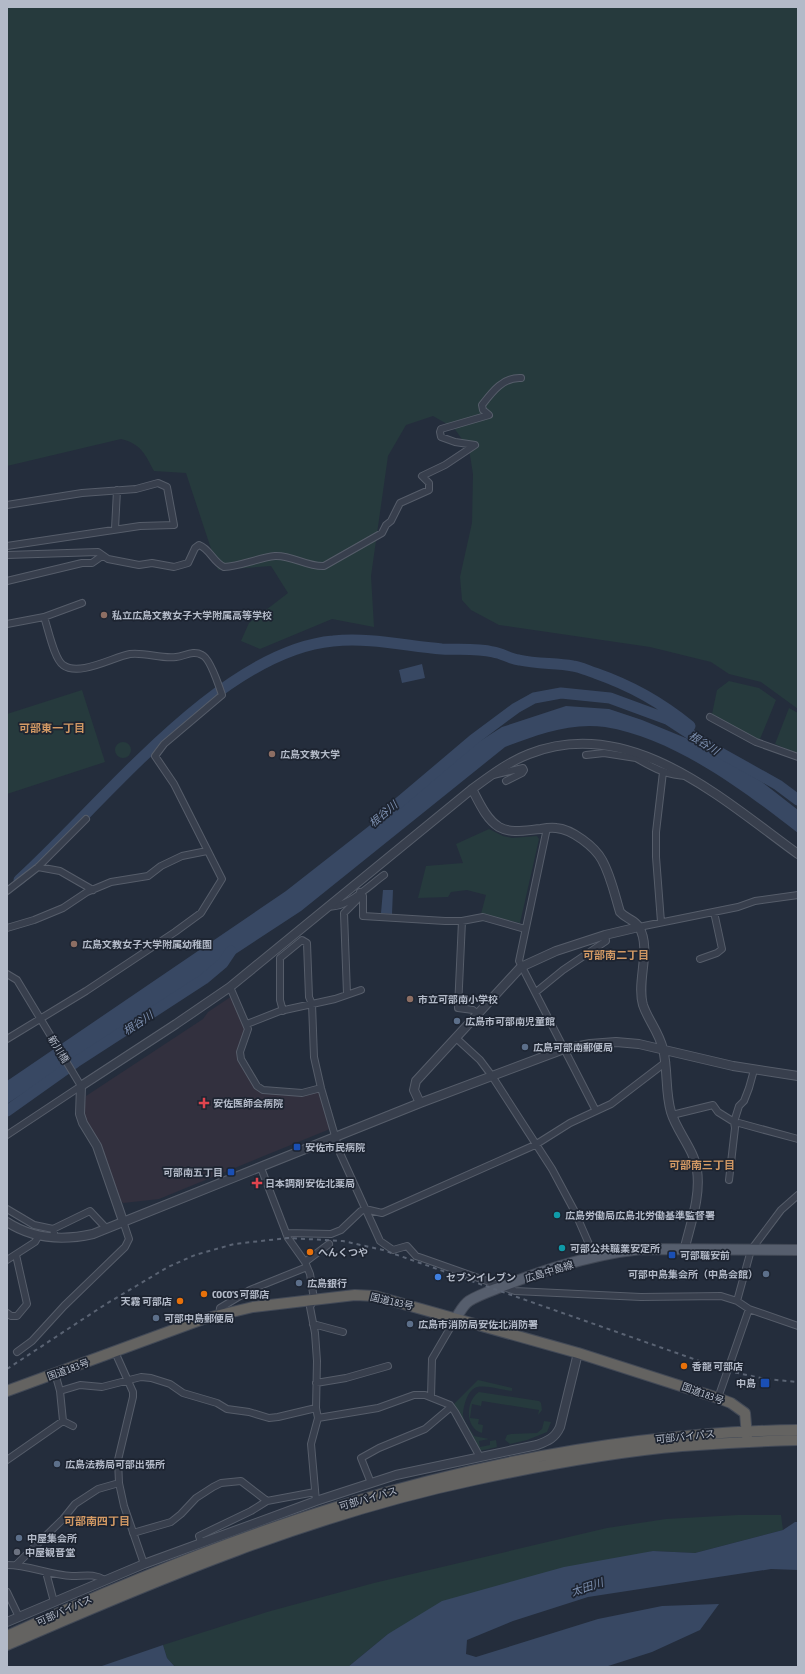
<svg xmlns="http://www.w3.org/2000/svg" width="805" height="1674" viewBox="0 0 805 1674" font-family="'Asap Condensed','Noto Sans JP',sans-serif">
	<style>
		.medical { fill: #32303e }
		.green { fill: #263a3d }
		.water { fill: #384863 }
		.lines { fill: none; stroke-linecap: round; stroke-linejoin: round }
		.river { stroke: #384863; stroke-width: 11 }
		.minor-casing { stroke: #565d6a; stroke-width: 8 }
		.tertiary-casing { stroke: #565d6a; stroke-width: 10 }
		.primary-casing { stroke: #414855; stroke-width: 12 }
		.trunk-casing { stroke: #434a57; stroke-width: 12 }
		.minor { stroke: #383f4d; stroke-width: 6 }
		.tertiary { stroke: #383f4d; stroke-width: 8 }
		.primary { stroke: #565e6d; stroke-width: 10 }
		.trunk { stroke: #646361; stroke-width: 10 }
		.rail { stroke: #5a6373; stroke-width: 2; stroke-dasharray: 4 4; stroke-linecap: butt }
		.education-dot { fill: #8d6e63; stroke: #1d2431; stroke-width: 1.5 }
		.service-dot { fill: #5c6f8a; stroke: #1d2431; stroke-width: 1.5 }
		.health-dot { fill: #e0444e; stroke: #1d2431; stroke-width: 1.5 }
		.transit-dot { fill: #1a4fb4; stroke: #1d2431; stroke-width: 1.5 }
		.culture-dot { fill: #0f9aa8; stroke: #1d2431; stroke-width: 1.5 }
		.food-dot { fill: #e8710a; stroke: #1d2431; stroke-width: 1.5 }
		.shop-dot { fill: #3f7fe0; stroke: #1d2431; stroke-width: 1.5 }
		.worship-dot { fill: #6b7280; stroke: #1d2431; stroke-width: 1.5 }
		.labels { text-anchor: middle; stroke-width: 3.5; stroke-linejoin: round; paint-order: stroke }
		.poi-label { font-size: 10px; font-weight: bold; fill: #b3bac8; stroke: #1d2431; text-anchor: start }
		.street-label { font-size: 10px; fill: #b3bac8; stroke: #1d2431 }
		.neighbourhood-label { font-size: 11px; font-weight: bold; fill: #d29964; stroke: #1d2431 }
		.water-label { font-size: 11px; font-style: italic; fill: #7c8faf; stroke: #1d2431 }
	</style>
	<rect width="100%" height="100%" fill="#242d3c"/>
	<path class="medical" d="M232,996L245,1029L238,1052V1060L255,1089L261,1092H318L320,1093L330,1129L159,1199L123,1203L119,1198L86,1121L84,1110L86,1096L203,1019L208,1012Z"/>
	<path class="green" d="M7,7H798V709L761,682L729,674L711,662L650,647L499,625L471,610L462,600L460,577L472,523L473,474L469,449L454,428L433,416L406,425L388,456L371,576L374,627L332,619L260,649L241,641L249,623L288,593L271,566L218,570L186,473L154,471C145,454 141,444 121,439L7,466Z
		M729,681L759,688L776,700L760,739H757L712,714L717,690Z
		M82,690L105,762L7,794V714Z
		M789,708L798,713V754L775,744Z
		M115 750a8 8 0 1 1 16 0a8 8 0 1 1-16 0Z
		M489,829L503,836L512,838L537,836L539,839L520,923L481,914L486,895L467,890L451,892L448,897L418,898L426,866L463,863L456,844Z
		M478,1380L512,1388V1391C501,1390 488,1385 477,1387C467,1390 463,1407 463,1416C464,1422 471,1430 474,1436L489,1439L479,1441L480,1447L490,1445V1441L496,1440L497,1447L479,1451L453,1405Z
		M479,1392L539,1401L541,1403L542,1410L538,1415L539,1410L482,1401L481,1406L472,1404L470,1418L479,1419L478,1424L483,1425L482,1433C465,1429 465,1401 479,1392Z
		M544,1421L551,1422L547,1432L527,1440L510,1444L505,1440L507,1435L511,1434L537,1433L542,1429Z
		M738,1515H781L783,1530L695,1553L653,1551L388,1634L348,1667H175L167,1658L163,1645L267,1612L374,1583L607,1528L666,1519Z"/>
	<path class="water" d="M422,664L425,678L402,683L399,670Z
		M566,706L609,709L642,720L693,741L762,782L798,810V833C744,791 674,738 605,727C571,722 536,735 505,747L301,911L7,1104V1081L286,891L466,750L502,727Z
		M383,890H393L392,914L381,913Z
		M795,1522H798V1570L771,1569L588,1597L513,1621L467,1640L466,1654L476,1657L598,1619L662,1606L719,1604L700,1630L652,1652L605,1667H348L388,1634L442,1601L564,1567L653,1551L695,1553L783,1530Z
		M163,1645L167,1658L175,1667H99Z"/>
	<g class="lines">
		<path class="river" d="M382,817L473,740L516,708L534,698L561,693L610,698L667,719L710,747L778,785L798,800
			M19,880C100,807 220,651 333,641C369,637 406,646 442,649C459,650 477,648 493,652C502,653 510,659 519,660C537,664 555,663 573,666C581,667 588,671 595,673C632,686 660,702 690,726
			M7,1111L76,1062L204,979L223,963L231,951"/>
		<defs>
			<path id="minor" d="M7,505L82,493L136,489L158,483L167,487L174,525L140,526L7,546
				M115,529L117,490
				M7,555L98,552L108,559L139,565L152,563L174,567L188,563L195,548L199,545C210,549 213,562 224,567C241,566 258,558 275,556C292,555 307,567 324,566L382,533L386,525L391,521L400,503L429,490V483L422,476L445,465L475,445L455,442L441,437L440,432L441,429L489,415L483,410L482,405C492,392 503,377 521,378
				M7,581L82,563H92L102,556
				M7,624L44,617L82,603
				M710,717L756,742L798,757
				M637,753L636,758C652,767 667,776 687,776
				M586,755L604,753L636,758
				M493,775L523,768L524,770L522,773L506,781
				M547,828L519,961L596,1111
				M38,867L60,871L93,890
				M7,891L38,867L86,819
				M360,892L363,896V916L445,921H462L483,917L525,929
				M329,906C345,910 371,884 384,875
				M462,921L458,1008L473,1010L478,1014
				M661,922L656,857V832L663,772
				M639,927L738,907L755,901L798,895
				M7,928L34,920L63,908L87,892L111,882L148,876L161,866L182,856L207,851
				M700,959L717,953L722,949L714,912
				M7,974L17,980L81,1086
				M230,987L248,1029L240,1052L241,1059L257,1086L263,1090L302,1093L321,1088
				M536,992L563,970L606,941L605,935
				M347,994L344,913L359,898L360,892
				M283,1011L280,1000V958L302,940L307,943L309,997L312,1004L314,1057L321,1088L340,1153L380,1241L393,1250L407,1246L416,1256L422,1258L515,1291L641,1297L721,1296L737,1301L749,1309L798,1326
				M247,1024L280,1011L335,999L361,990
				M456,1038L480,1060L492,1076L552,1169L575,1212L595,1258
				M7,1039L86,991L175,932L201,913L222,879L174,784L155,756L164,744L222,695C219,686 210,658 202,655C193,650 185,656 176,657C161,659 145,652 130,654C113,657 79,677 63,665C54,659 48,628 44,617
				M672,1115L713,1105L718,1112L734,1122L735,1128L729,1180
				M734,1122L739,1106L744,1101L749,1088L754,1070
				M736,1124L739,1123L798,1139
				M7,1135L81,1086
				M261,1168L288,1238L305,1262L310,1274L314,1299L310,1307L315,1333L317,1361L316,1408L318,1418L311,1444L316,1501
				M7,1209L34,1225L53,1229L54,1233
				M53,1229L90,1211L106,1228
				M286,1233L331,1234L341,1230L361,1211L365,1209L382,1213L535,1145L570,1123L611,1104L666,1062
				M7,1260L35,1242L38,1237
				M305,1262L329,1244
				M737,1301L751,1250L781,1210L798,1195
				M7,1313L11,1316H17L27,1304L16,1255
				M219,1315L220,1308L250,1290L307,1267
				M313,1324L343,1332
				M17,1352L32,1341L64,1306L125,1247L129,1239L123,1221
				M115,1352L133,1392V1397L118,1460L119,1483L124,1506L144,1564
				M55,1373L60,1391L63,1421L73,1426
				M316,1383L346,1378L388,1366
				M60,1391L80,1385L102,1387L141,1377L151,1378L170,1384L183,1393L217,1403L227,1409L249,1412L269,1418L278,1417L316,1408
				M431,1397L432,1359L456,1318
				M718,1398L749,1309
				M318,1418L378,1408L414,1395H425L450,1405L455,1412L480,1457
				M7,1460L63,1421
				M371,1483L361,1458L379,1448L425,1429L451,1407
				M133,1533L171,1522L181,1514L196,1498L213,1487L221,1483L241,1481L267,1501
				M201,1542L199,1536L251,1511L267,1501L315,1492
				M7,1565C29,1565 49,1575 72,1576C85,1576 93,1573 105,1580
				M16,1565L63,1519L75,1504L98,1489L119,1483
				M46,1572L54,1602
				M7,1592L19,1617"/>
			<path id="tertiary" d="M472,789C479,802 486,819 499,827C511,834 527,830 541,829C546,828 551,827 556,828C572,829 595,847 602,860C611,876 615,896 620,912C626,919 634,919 639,927C652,949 636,981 643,1005C648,1020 659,1032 663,1049C668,1069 665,1092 671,1112C677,1132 694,1149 697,1170C701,1197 690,1225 684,1251
				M420,1103L414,1090L416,1081L521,967L556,951L605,935L639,927
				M123,1221L97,1146L83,1123L80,1114L81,1086L176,1024L230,987L472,789C490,776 508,762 529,754C630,714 722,799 798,854
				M7,1222C33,1239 62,1241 93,1234L420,1103L564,1049L590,1044L616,1042L639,1044L733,1066L798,1076
				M7,1622L144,1564L316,1501L396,1475L537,1445C548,1441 555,1438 560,1427L578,1353"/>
			<path id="primary" d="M456,1318C460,1312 463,1305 469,1301C480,1294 494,1290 506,1285C549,1268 595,1254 641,1249L798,1250"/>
			<path id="trunk" d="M7,1391L203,1319L253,1307L355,1295L375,1296L578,1353L718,1398L731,1403L745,1413L747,1436
				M7,1636C117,1586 230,1539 346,1504C492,1460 646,1432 798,1430
				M7,1645C158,1579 313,1514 474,1480C543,1465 613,1452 682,1446C721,1443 760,1441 798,1440"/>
		</defs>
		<use href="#minor" class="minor-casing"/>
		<use href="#tertiary" class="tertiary-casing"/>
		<use href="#primary" class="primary-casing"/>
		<use href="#trunk" class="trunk-casing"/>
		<use href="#minor" class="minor"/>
		<use href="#tertiary" class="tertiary"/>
		<use href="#primary" class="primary"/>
		<use href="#trunk" class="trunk"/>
		<path class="rail" d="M7,1369L106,1304L168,1267L195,1255L234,1244L288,1238L343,1241L383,1250L728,1371L766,1379L798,1382"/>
	</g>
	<g class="education-dot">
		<circle cx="104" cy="615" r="4"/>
		<circle cx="272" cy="754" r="4"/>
		<circle cx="74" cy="944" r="4"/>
		<circle cx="410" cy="999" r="4"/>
	</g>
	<g class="service-dot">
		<circle cx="457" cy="1021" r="4"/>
		<circle cx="525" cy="1047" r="4"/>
		<circle cx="766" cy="1274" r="4"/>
		<circle cx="299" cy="1283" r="4"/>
		<circle cx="156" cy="1318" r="4"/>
		<circle cx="410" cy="1324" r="4"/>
		<circle cx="57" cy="1464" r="4"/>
		<circle cx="19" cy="1538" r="4"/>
	</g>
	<g class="health-dot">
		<path d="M202 1097h4v4h4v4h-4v4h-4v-4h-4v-4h4z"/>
		<path d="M255 1177h4v4h4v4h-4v4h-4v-4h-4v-4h4z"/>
	</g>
	<g class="transit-dot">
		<rect x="293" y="1143" width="8" height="8" rx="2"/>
		<rect x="227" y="1168" width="8" height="8" rx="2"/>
		<rect x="668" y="1251" width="8" height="8" rx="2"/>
		<rect x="760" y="1378" width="10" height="10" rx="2"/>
	</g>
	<g class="culture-dot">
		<circle cx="557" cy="1215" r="4"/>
		<circle cx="562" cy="1248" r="4"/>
	</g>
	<g class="food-dot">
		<circle cx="310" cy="1252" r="4"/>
		<circle cx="204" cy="1294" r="4"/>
		<circle cx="180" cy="1301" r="4"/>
		<circle cx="684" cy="1366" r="4"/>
	</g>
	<circle class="shop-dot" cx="438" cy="1277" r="4"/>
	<circle class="worship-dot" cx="17" cy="1552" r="4"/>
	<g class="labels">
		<g class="poi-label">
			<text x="112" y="619">私立広島文教女子大学附属高等学校</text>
			<text x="280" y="758">広島文教大学</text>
			<text x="82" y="948">広島文教女子大学附属幼稚園</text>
			<text x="418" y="1003">市立可部南小学校</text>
			<text x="465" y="1025">広島市可部南児童館</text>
			<text x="533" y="1051">広島可部南郵便局</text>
			<text x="213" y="1107">安佐医師会病院</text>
			<text x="305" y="1151">安佐市民病院</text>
			<text x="223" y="1176" text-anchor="end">可部南五丁目</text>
			<text x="265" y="1187">日本調剤安佐北薬局</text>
			<text x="565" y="1219">広島労働局広島北労働基準監督署</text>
			<text x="570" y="1252">可部公共職業安定所</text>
			<text x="318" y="1256">へんくつや</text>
			<text x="680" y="1259">可部職安前</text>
			<text x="758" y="1278" text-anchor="end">可部中島集会所（中島会館）</text>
			<text x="446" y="1281">セブンイレブン</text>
			<text x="307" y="1287">広島銀行</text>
			<text x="212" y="1298">COCO'S 可部店</text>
			<text x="172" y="1305" text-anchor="end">天霧 可部店</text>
			<text x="164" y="1322">可部中島郵便局</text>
			<text x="418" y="1328">広島市消防局安佐北消防署</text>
			<text x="692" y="1370">香龍 可部店</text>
			<text x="756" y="1387" text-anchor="end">中島</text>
			<text x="65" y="1468">広島法務局可部出張所</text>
			<text x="27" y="1542">中屋集会所</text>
			<text x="25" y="1556">中屋観音堂</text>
		</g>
		<g class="street-label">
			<text transform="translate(59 1049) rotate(59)" y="4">新川橋</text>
			<text transform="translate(549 1271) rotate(-17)" y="4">広島中島線</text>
			<text transform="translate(392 1301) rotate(13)" y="4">国道183号</text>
			<text transform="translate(68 1369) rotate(-20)" y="4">国道183号</text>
			<text transform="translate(703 1393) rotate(20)" y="4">国道183号</text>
			<text transform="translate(685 1436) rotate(-6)" y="4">可部バイパス</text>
			<text transform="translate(368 1498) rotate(-16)" y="4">可部バイパス</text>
			<text transform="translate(64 1610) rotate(-24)" y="4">可部バイパス</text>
		</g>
		<g class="neighbourhood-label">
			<text x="52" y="732">可部東一丁目</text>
			<text x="616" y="959">可部南二丁目</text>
			<text x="702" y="1169">可部南三丁目</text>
			<text x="97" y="1525">可部南四丁目</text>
		</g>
		<g class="water-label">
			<text transform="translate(704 743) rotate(32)" y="4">根谷川</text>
			<text transform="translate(383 814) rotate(-40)" y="4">根谷川</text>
			<text transform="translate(138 1023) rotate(-34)" y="4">根谷川</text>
			<text transform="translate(587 1587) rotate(-18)" y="4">太田川</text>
		</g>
	</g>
	<rect width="805" height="1674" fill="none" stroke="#b3bac8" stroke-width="16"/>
</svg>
